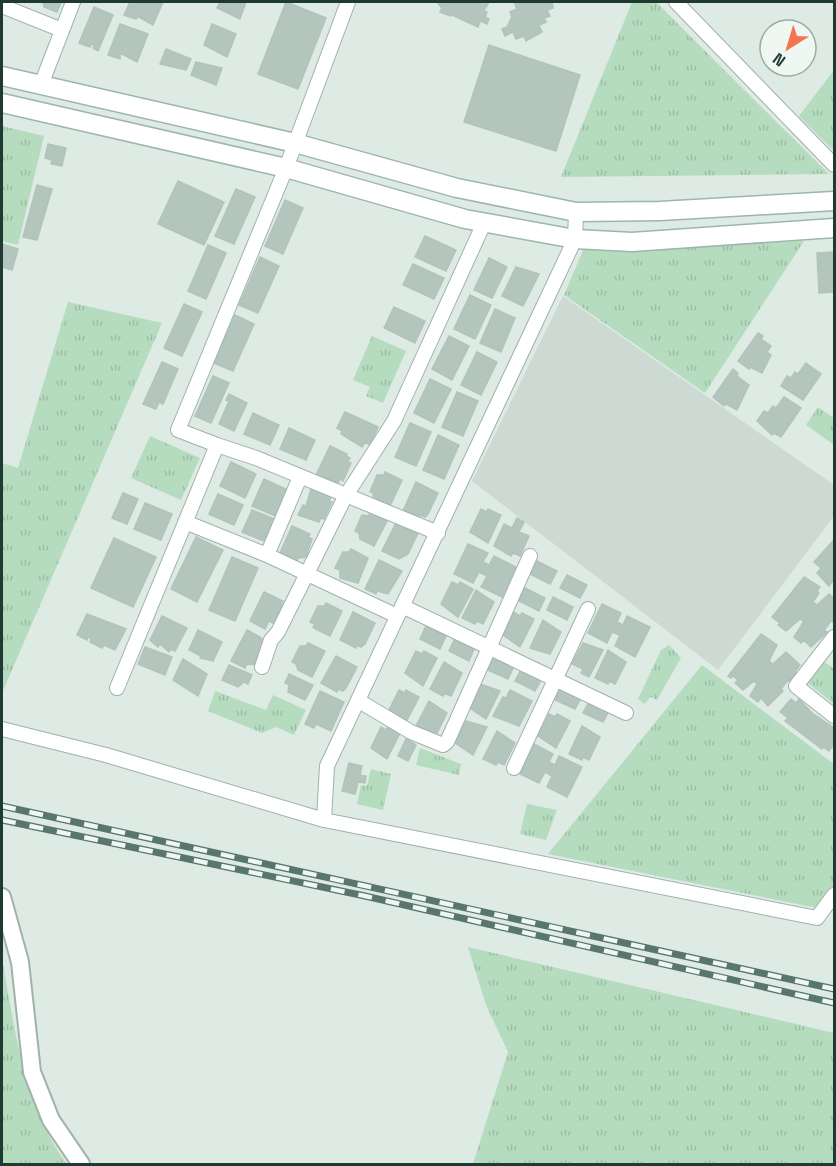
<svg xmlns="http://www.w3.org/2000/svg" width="836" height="1166" viewBox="0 0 836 1166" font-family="'Space Grotesk',sans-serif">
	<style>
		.built { fill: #ccdad3 }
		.grass { fill: url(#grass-tufts) }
		.building { fill: #b3c5bd; stroke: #b1c4bb; stroke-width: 1.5 }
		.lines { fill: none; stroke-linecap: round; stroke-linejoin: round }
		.minor-casing { stroke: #a1b2ab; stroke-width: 16 }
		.tertiary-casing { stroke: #a1b2ab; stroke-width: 20 }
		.secondary-casing { stroke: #9db6ac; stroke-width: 21 }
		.minor { stroke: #fff; stroke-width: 14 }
		.tertiary { stroke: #fff; stroke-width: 16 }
		.secondary { stroke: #fff; stroke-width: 18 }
		.rail-casing { stroke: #59766e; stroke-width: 7 }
		.rail { stroke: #eef7f2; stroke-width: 4.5; stroke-dasharray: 14; stroke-linecap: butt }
	</style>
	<defs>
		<pattern id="grass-tufts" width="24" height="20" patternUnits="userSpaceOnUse" patternTransform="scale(1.5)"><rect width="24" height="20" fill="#b6dcbf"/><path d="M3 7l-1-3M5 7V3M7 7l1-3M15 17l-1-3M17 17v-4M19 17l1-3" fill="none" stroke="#9cbea5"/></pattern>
	</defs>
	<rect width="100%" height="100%" fill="#deeae4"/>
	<path class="built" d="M563,296L834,485V516L718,670L472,481Z"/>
	<path class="grass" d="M632,2H656L829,174L561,177Z
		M834,70V151L799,116Z
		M2,126L44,136L18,245L2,241Z
		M804,241L705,393L564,295L584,248Z
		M68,302L162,323L2,693V463L18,468Z
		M372,336L406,351L383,403L366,396L370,387L353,380Z
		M818,407L834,418V445L806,425Z
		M150,436L200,458L181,500L131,478Z
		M669,645L681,658L657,700L651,697L644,704L638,699L661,650Z
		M822,660L834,669V704L805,681Z
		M702,665L834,764V888L817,908L548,854Z
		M215,691L266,710L273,695L306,710L294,735L276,727L262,733L208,711Z
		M420,748L461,764L459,775L416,765Z
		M371,769L391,774L383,810L357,804L361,785L367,786Z
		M527,804L557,810L546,840L520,834Z
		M468,947L834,1033V1164H473L508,1052L486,1005Z
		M2,958C15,1029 23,1105 67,1164H2Z"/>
	<path class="building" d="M43,2L61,3L57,12L44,7Z
		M130,2H163L153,25L137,16L136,19L124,15Z
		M220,2H246L240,19L217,8Z
		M286,2L326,18L298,89L258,74Z
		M437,2H489L484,11L487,12L485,17L489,19L487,24L480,21L478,27L450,14V16L440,12L442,8Z
		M514,2H552L553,8L547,10L550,16L544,18L546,22L539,25L542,32L526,41L524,36L516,39L513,32L505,36L502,29L507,27L512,17L510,12L517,9Z
		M94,7L113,15L98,51L93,48L94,45L91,44L90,47L79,43Z
		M120,24L148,34L137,62L120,53V59L108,55Z
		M212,24L236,34L227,57L204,45Z
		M489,45L580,75L556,151L464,122Z
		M166,49L191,59L186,70L160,64Z
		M196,62L222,68L216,85L191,75Z
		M48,144L66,148L62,166L51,164L52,160L45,158Z
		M178,181L224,202L204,245L158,224Z
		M37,185L52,189L37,240L23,237Z
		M236,189L255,197L234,244L215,236Z
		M285,200L303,208L283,254L265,246Z
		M425,236L456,250L446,271L415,257Z
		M2,244L18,249L12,270L2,267Z
		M208,245L226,253L206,299L188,291Z
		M834,252V292L819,293L817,253Z
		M260,257L279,266L258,313L239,305Z
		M489,258L507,267L492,298L474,290Z
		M413,264L444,278L434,299L403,285Z
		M516,267L539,274L523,306L502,296Z
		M470,295L491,305L475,339L454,329Z
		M184,304L202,312L182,356L164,348Z
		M394,307L425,321L415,343L384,328Z
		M495,309L515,318L501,352L480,343Z
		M235,315L254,324L233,371L214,363Z
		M758,333L763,336L761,339L771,346L767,352L771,355L762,373L750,367L749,369L738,361Z
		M449,336L469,346L452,380L432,369Z
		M477,352L497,362L481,395L461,385Z
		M162,362L178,369L163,404L159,402L156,409L143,404Z
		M806,363L821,374L803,400L781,386L787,376L791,378L795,372L798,374Z
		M733,369L738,373L737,376L749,385L737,410L726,404L724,406L713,397Z
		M213,376L229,383L211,423L195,416Z
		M430,379L451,389L434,423L414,413Z
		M457,392L478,401L463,436L442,427Z
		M229,394L247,403L234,431L219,424L229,401L226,400Z
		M784,397L801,408L781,437L774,433L772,435L757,421L764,411L768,413L773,406L776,408Z
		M345,412L378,427L370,445L365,442L362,447L341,434L342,431L337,428Z
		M253,413L279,425L270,445L244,434Z
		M410,423L431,432L416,466L395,457Z
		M289,428L315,440L306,460L280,449Z
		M438,435L459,445L444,479L423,470Z
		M330,446L347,454L346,456L350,458L348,462L351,463L343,481L340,479L338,483L316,475Z
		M231,462L256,474L245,498L220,486Z
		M385,472L402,480L390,506L376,499L373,496L374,493L370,492L377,475H384Z
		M264,479L290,491L278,517L252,506Z
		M416,482L438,493L428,514L425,517L420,515L419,518L403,511Z
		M312,486L328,493L331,497L329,501L332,502L324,519L321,518L319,522L298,515L303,505L306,506Z
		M123,493L138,499L127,524L112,518Z
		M218,494L243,505L234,525L209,514Z
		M145,503L172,514L161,540L134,529Z
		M481,509L487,512L488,509L501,515L488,543L470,532Z
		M252,510L279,521L269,543L242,532Z
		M370,512L387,521L374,546L360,539L359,533L355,531L362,515L369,516Z
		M517,518L524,522L519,532L529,536L520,556L513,553L511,556L494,546L504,524L512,528Z
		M396,523L418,533L408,554L399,559L382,551Z
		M292,526L310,534L308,537L312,539L306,557L298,558L297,561L280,553Z
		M196,537L223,550L197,602L171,589Z
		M114,538L156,557L133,607L91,588Z
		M833,541L834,579L829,586L817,573L821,568L814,562Z
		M468,544L488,553L483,562L489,565L494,556L516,567L502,597L481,587L487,576L479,572L473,583L454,574Z
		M351,549L368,558L358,583L340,578V570L335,568L343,552H349Z
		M232,557L258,568L235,621L209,610Z
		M379,560L402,571L388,594L377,591L376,594L365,589Z
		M537,561L557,571L550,584L530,574Z
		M567,575L587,585L580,598L560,588Z
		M804,577L820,587L817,591L819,593L813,602L817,605L829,594L834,598V623L831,621L824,630L827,632L811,647L804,640L801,643L794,637L804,621L800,619L786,631L778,625L780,623L772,617Z
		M452,582L458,585L460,582L473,589L458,617L441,604Z
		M525,588L545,598L539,611L519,601Z
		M476,590L494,602L483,624L477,621L475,624L462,618Z
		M264,592L283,601L281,605L285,607L277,625L269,621L265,629L250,621Z
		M553,597L573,607L567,620L547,610Z
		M326,603L342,611L330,636L316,629L313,627L315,624L310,622L318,606H324Z
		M602,604L621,613L617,622L623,625L627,616L650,627L635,657L615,646L620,635L612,632L607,643L588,633Z
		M353,612L375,623L365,644L361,647L357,645L356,648L340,640Z
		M514,612L520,616L522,613L534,619L520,647L503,635Z
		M87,614L126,629L115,650L104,645L102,648L90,642L91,639L88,637L87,640L77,635Z
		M162,616L187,628L175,651L170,649L169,652L160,644L158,647L150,640Z
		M543,620L561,632L550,654L530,648Z
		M426,626L446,636L440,649L420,639Z
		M198,630L222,642L213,661L200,658L201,656L189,650Z
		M247,630L260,637L264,641L261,645L265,647L256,665L247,664L245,668L231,661Z
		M761,634L777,645L769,661L773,664L786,652L800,665L795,671L797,673L790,682L788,680L781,689L783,691L768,706L761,698L758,702L750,696L757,684L754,681L743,690L735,683L738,680L733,676L731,678L728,676Z
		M455,638L475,647L469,661L449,651Z
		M308,643L325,651L312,677L298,670L296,664L292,662L300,646H306Z
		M583,643L603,650L589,677L581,673L583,669L572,664Z
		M145,647L172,657L165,675L138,664Z
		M608,650L626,662L615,684L609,681L608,684L595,678Z
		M416,651L422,654L424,651L437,658L423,686L405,673Z
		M336,656L357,667L346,688L343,691L338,689L337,692L321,683Z
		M494,656L514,666L508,679L488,670Z
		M183,659L207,674L198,696L173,680Z
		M444,662L462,673L451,696L445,693L443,696L430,689Z
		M229,665L252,675L248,684L244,682L238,687L222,680Z
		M522,668L542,678L535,691L515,681Z
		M289,674L313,685L305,700L288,692L289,685L285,683Z
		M480,684L500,691L486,719L468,707Z
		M562,686L582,696L575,709L555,700Z
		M399,690L405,693L406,690L419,697L405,724L388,712Z
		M510,690L532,701L519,726L493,716L503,697L506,698Z
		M320,691L344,702L331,731L316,724L314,728L305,724Z
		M791,699L796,703L799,699L812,713L834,728V744L829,751L823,747L822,749L785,721L788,718L780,712Z
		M590,700L610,709L603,722L583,713Z
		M429,701L447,713L436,735L429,732L428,735L415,728Z
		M549,714L555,717L557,714L570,721L556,748L538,736Z
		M466,721L487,727L473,755L455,743Z
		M390,723L402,729L387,759L371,748L381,727L386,730Z
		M582,726L600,737L589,760L583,757L582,760L569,754Z
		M497,731L515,743L504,765L498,762L496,765L483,759Z
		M406,739L416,745L408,761L398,756Z
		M534,744L553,754L549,762L555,765L559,756L582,767L567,797L547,787L552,776L545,772L539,783L520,774Z
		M349,763L362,766L360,775L366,776L365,783L358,782L355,794L342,791Z"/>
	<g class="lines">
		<defs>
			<path id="minor" d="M676,2L834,165
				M2,6L62,30
				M41,85L73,2
				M576,212L575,239L327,766L324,820L817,918L834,895
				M217,445L256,458L438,533
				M300,477L267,555L397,616
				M185,522L267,555
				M402,606L626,713
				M834,637L796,686L834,716
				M262,667L271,640L278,632L345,497L394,421L484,223
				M117,688L217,445L178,430L286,168L348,2
				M359,701L411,732L443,745L447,742L530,556
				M2,729L106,755L324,820
				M514,768L588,609"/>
			<path id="tertiary" d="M2,897L20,962L32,1072L51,1120L81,1164"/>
			<path id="secondary" d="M2,76L295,143L457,188L576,212L660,211L834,201
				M2,103L286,168L465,219L575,239L632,242L834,228"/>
		</defs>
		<use href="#minor" class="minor-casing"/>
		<use href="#tertiary" class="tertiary-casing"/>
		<use href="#secondary" class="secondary-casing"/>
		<use href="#minor" class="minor"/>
		<use href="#tertiary" class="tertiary"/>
		<use href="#secondary" class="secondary"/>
		<defs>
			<path id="rail" d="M2,806L834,989
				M2,820L365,896L834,1003"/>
		</defs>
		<use href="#rail" class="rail-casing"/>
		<use href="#rail" class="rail"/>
	</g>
	<rect width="836" height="1166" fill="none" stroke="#1f3a32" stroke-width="6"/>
	<g transform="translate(788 48) rotate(217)"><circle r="28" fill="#eef7f2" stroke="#9baba5" stroke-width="1.5"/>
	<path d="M0-4.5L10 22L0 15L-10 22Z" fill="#f67451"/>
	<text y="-9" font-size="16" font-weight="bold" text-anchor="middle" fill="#1f3a32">N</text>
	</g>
</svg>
